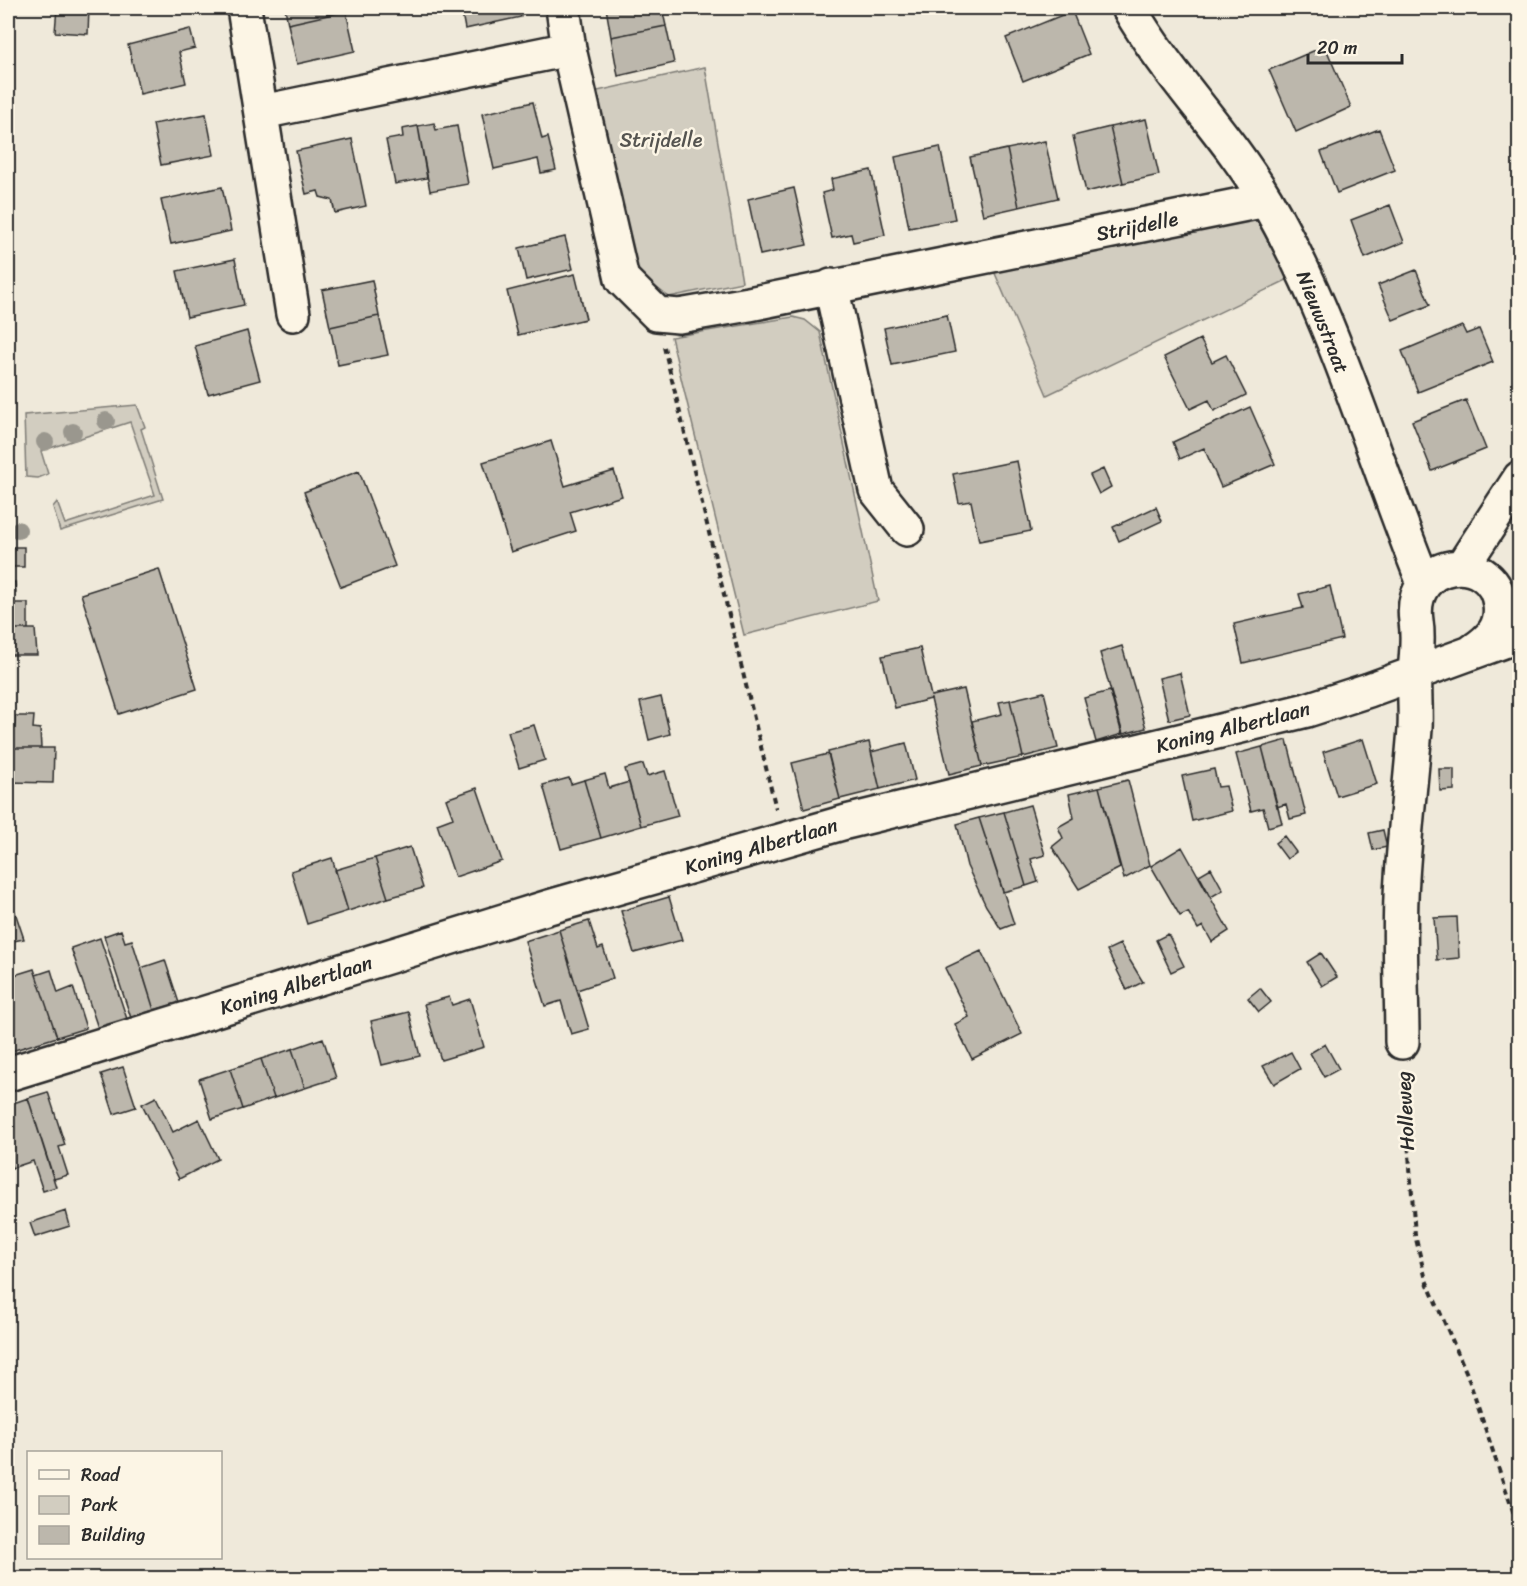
<svg xmlns="http://www.w3.org/2000/svg" width="1527" height="1586" viewBox="0 0 1527 1586" font-family="Sriracha,sans-serif">
	<style>
		.green { fill: #d2cdc0; stroke: #7e7c76; stroke-width: 1.5 }
		.building { fill: #bcb7ac; stroke: #2b2b2b; stroke-width: 1.5 }
		.lines { fill: none; stroke-linecap: round; stroke-linejoin: round }
		.minor-casing { stroke: #2b2b2b; stroke-width: 38 }
		.path { stroke: #2b2b2b; stroke-width: 4; stroke-dasharray: 6 4.5; stroke-linecap: butt }
		.minor { stroke: #fcf5e5; stroke-width: 33 }
		.tree { fill: #9a978e }
		.labels { text-anchor: middle; stroke-width: 5; stroke-linejoin: round; paint-order: stroke }
		.park-label { font-size: 20px; fill: #555450; stroke: #fcf5e5 }
		.street-label { font-size: 20px; fill: #2b2b2b; stroke: #fcf5e5 }
	</style>
	<rect width="100%" height="100%" fill="#efe9da"/>
	<filter id="ink" filterUnits="userSpaceOnUse"><feTurbulence type="fractalNoise" baseFrequency=".0167" numOctaves="2"/><feDisplacementMap in="SourceGraphic" scale="12" xChannelSelector="R" yChannelSelector="G"/><feConvolveMatrix kernelMatrix="1 2 1 2 8 2 1 2 1" color-interpolation-filters="sRGB"/></filter>
	<g filter="url(#ink)">
		<path class="green" d="M705,67L742,282L669,297L634,271L593,92Z
			M1252,220L1262,222L1291,278L1047,395L994,271Z
			M793,317L805,320L820,332L878,601L744,635L671,337Z
			M137,405L145,427L141,429L163,499L60,531L53,507L57,502L65,524L155,495L130,422L41,451L48,474L38,478L26,477L24,415Z"/>
		<path class="building" d="M57,8H89L88,34L55,32Z
			M285,8H345L346,11L288,24Z
			M461,8H519L521,17L465,29Z
			M606,8H662L666,26L611,37Z
			M346,11L355,51L297,64L288,24Z
			M1072,11L1089,54L1023,81L1006,38Z
			M666,26L674,63L618,76L611,37Z
			M190,29L195,48L179,52L186,83L140,94L128,45Z
			M1325,46L1351,107L1296,132L1269,70Z
			M533,102L542,139L548,137L556,170L541,173L538,159L494,169L482,114Z
			M206,114L214,155L161,165L153,124Z
			M1146,119L1159,175L1123,183L1110,127Z
			M434,123L436,130L457,126L468,184L430,191L418,126Z
			M418,126L427,178L395,184L386,140L403,137L402,129Z
			M1110,127L1123,183L1086,192L1073,136Z
			M1379,129L1395,170L1337,193L1321,152Z
			M352,139L366,206L335,213L332,200L320,197L318,191L306,194L296,151Z
			M1045,141L1058,198L1019,207L1007,149Z
			M940,147L955,219L909,228L895,157Z
			M1007,149L1019,207L983,215L970,157Z
			M871,170L885,235L853,242L851,234L832,238L822,193L833,190L831,179Z
			M222,187L231,231L171,244L161,200Z
			M794,188L807,245L760,255L748,199Z
			M1390,205L1404,242L1365,258L1351,220Z
			M565,237L573,269L526,280L519,248Z
			M235,259L244,305L187,317L177,271Z
			M1416,270L1430,305L1393,320L1378,285Z
			M575,274L586,319L518,335L507,291Z
			M372,280L379,316L330,327L322,290Z
			M947,315L955,352L892,365L884,328Z
			M379,316L388,355L338,365L330,327Z
			M1462,326L1466,334L1479,329L1493,362L1418,392L1402,351Z
			M247,331L260,380L208,394L195,346Z
			M1200,339L1212,362L1226,355L1246,395L1214,411L1209,400L1190,409L1164,357Z
			M1466,400L1486,449L1432,471L1412,421Z
			M1250,407L1275,464L1221,487L1204,448L1180,459L1173,442Z
			M551,441L565,486L614,471L622,496L570,512L576,531L511,552L483,462Z
			M1017,461L1031,531L979,541L971,501L959,503L953,474Z
			M1103,469L1111,487L1099,494L1090,475Z
			M359,471L395,566L341,587L304,492Z
			M1156,507L1162,521L1119,541L1113,527Z
			M8,547H24V567H8Z
			M159,569L197,689L119,714L81,594Z
			M8,579V582H15L16,593H8Z
			M1330,586L1342,639L1243,663L1234,624L1303,608L1299,594Z
			M8,603H28V629H8Z
			M8,629H35L37,655H8Z
			M1122,646L1146,728L1123,734L1100,653Z
			M920,648L931,696L964,689L982,766L949,774L931,699L895,708L882,656Z
			M1180,673L1190,715L1169,720L1159,678Z
			M1110,691L1122,734L1096,742L1084,698Z
			M1044,692L1058,748L1023,757L1010,700Z
			M661,697L670,734L649,740L640,702Z
			M1010,700L1023,757L982,766L972,721L1002,714L999,702Z
			M15,716H34L33,728L40,729L41,748H13Z
			M534,725L545,760L519,768L508,732Z
			M1363,739L1377,784L1337,796L1323,752Z
			M1287,740L1306,815L1290,819L1286,804L1277,807L1262,747Z
			M869,742L880,789L840,799L828,752Z
			M906,743L915,780L880,789L871,752Z
			M1262,747L1282,823L1268,827L1263,808L1251,811L1236,754Z
			M8,748H54L53,783L8,782Z
			M828,754L840,799L804,809L792,763Z
			M643,764L647,776L665,771L678,816L641,826L625,769Z
			M1214,769L1218,787L1226,786L1232,811L1192,821L1182,776Z
			M1439,769H1454V790L1440,791Z
			M605,774L609,788L629,782L641,826L601,838L584,780Z
			M569,778L571,784L584,780L601,838L561,849L543,785Z
			M1128,780L1150,865L1124,879L1099,787Z
			M1099,787L1120,868L1079,889L1052,847L1063,838L1058,827L1074,818L1069,794Z
			M477,788L502,861L455,877L437,824L453,818L446,799Z
			M1030,805L1045,855L1031,859L1038,882L1026,886L1004,812Z
			M1004,812L1026,886L1003,892L979,818Z
			M979,818L1014,924L1001,929L986,906L967,866L957,824Z
			M1383,830L1387,847L1373,850L1369,833Z
			M1284,836L1296,852L1287,859L1275,843Z
			M410,847L423,888L388,898L375,858Z
			M1182,847L1229,931L1212,942L1203,926L1198,929L1188,912L1180,916L1151,866Z
			M332,858L348,911L307,924L291,871Z
			M375,858L388,898L348,911L335,870Z
			M1211,868L1223,890L1211,897L1199,875Z
			M8,894H9L24,939L8,942Z
			M669,897L682,940L634,953L621,911Z
			M1457,917L1459,958L1437,960L1434,918Z
			M589,921L598,949L603,947L613,978L577,990L559,930Z
			M121,930L125,942L132,940L154,1010L131,1018L104,936Z
			M559,930L589,1029L571,1034L561,1001L545,1006L525,941Z
			M1168,934L1184,966L1171,972L1156,940Z
			M100,938L127,1019L98,1028L71,948Z
			M1120,944L1143,982L1127,990L1107,950Z
			M981,951L1022,1034L972,1059L955,1024L969,1017L945,968Z
			M1321,953L1337,977L1322,986L1307,962Z
			M165,960L179,1003L154,1010L141,968Z
			M34,969L57,1037L8,1052V977Z
			M51,970L58,993L73,987L86,1028L57,1037L36,975Z
			M1260,988L1271,1002L1259,1012L1248,998Z
			M449,997L452,1005L470,999L484,1047L441,1060L424,1004Z
			M409,1012L420,1056L382,1065L371,1021Z
			M323,1038L336,1078L305,1088L292,1049Z
			M1325,1044L1339,1069L1324,1077L1310,1053Z
			M292,1049L305,1088L274,1098L261,1059Z
			M1291,1052L1300,1069L1274,1084L1263,1066Z
			M261,1059L274,1098L243,1109L230,1069Z
			M123,1067L136,1107L114,1114L101,1074Z
			M230,1069L243,1109L212,1119L199,1079Z
			M48,1092L65,1145L59,1147L68,1175L54,1179L28,1098Z
			M156,1097L173,1132L199,1119L218,1159L179,1179L142,1104Z
			M28,1098L56,1187L43,1191L33,1161L12,1168L8,1156V1105Z
			M66,1211L70,1226L35,1237L30,1223Z"/>
		<g class="lines">
			<defs>
				<path id="minor" d="M244,8L293,314
					M563,8L569,49L622,279L657,314L679,316L749,304L1266,200
					M1129,8C1168,76 1226,132 1266,200C1335,319 1372,455 1424,583
					M262,112L569,49
					M831,286L876,490L907,529
					M1462,567L1520,478
					M1402,1042C1402,988 1398,932 1402,878C1405,829 1411,779 1415,729C1416,711 1414,693 1415,675C1416,655 1419,641 1416,621C1407,558 1492,548 1500,604C1503,627 1491,639 1473,651
					M8,1074L549,907L846,822L1307,710L1369,690L1520,635"/>
			</defs>
			<use href="#minor" class="minor-casing"/>
			<path class="path" d="M664,347L776,809
				M1403,1073L1415,1235L1426,1280L1467,1374L1520,1532"/>
			<use href="#minor" class="minor"/>
		</g>
		<g class="tree">
			<circle cx="106" cy="421" r="9"/>
			<circle cx="73" cy="432" r="9"/>
			<circle cx="45" cy="442" r="9"/>
			<circle cx="18" cy="530" r="9"/>
		</g>
	</g>
	<g class="labels">
		<g class="park-label">
			<text x="661" y="147">Strijdelle</text>
		</g>
		<g class="street-label">
			<text transform="translate(1137 226) rotate(-11)" y="7">Strijdelle</text>
			<text transform="translate(1323 322) rotate(68)" y="7">Nieuwstraat</text>
			<text transform="translate(1233 727) rotate(-14)" y="7">Koning Albertlaan</text>
			<text transform="translate(761 846) rotate(-16)" y="7">Koning Albertlaan</text>
			<text transform="translate(296 985) rotate(-17)" y="7">Koning Albertlaan</text>
			<text transform="translate(1405 1111) rotate(-93)" y="7">Holleweg</text>
		</g>
	</g>
	<rect width="1527" height="1586" fill="none" stroke="#fcf5e5" stroke-width="30"/>
	<rect x="15" y="15" width="1497" height="1556" fill="none" stroke="#2b2b2b" stroke-width="2" filter="url(#ink)"/>
	<rect x="27" y="1451" width="195" height="108" fill="#fcf5e5" stroke="#a8a49b" stroke-width="1.5"/>
	<rect x="39" y="1470" width="30" height="9" fill="#fcf5e5" stroke="#a8a49b" stroke-width="1.5"/>
	<text x="81" y="1481" font-size="18" fill="#2b2b2b">Road</text>
	<rect x="39" y="1496" width="30" height="18" fill="#d2cdc0" stroke="#a8a49b" stroke-width="1.5"/>
	<text x="81" y="1511" font-size="18" fill="#2b2b2b">Park</text>
	<rect x="39" y="1526" width="30" height="18" fill="#bcb7ac" stroke="#a8a49b" stroke-width="1.5"/>
	<text x="81" y="1541" font-size="18" fill="#2b2b2b">Building</text>
	<path d="M1308 54v9h94v-9" fill="none" stroke="#2b2b2b" stroke-width="3"/>
	<text x="1317" y="54" font-size="18" fill="#2b2b2b" stroke="#fcf5e5" stroke-width="4.5" paint-order="stroke">20 m</text>
</svg>
